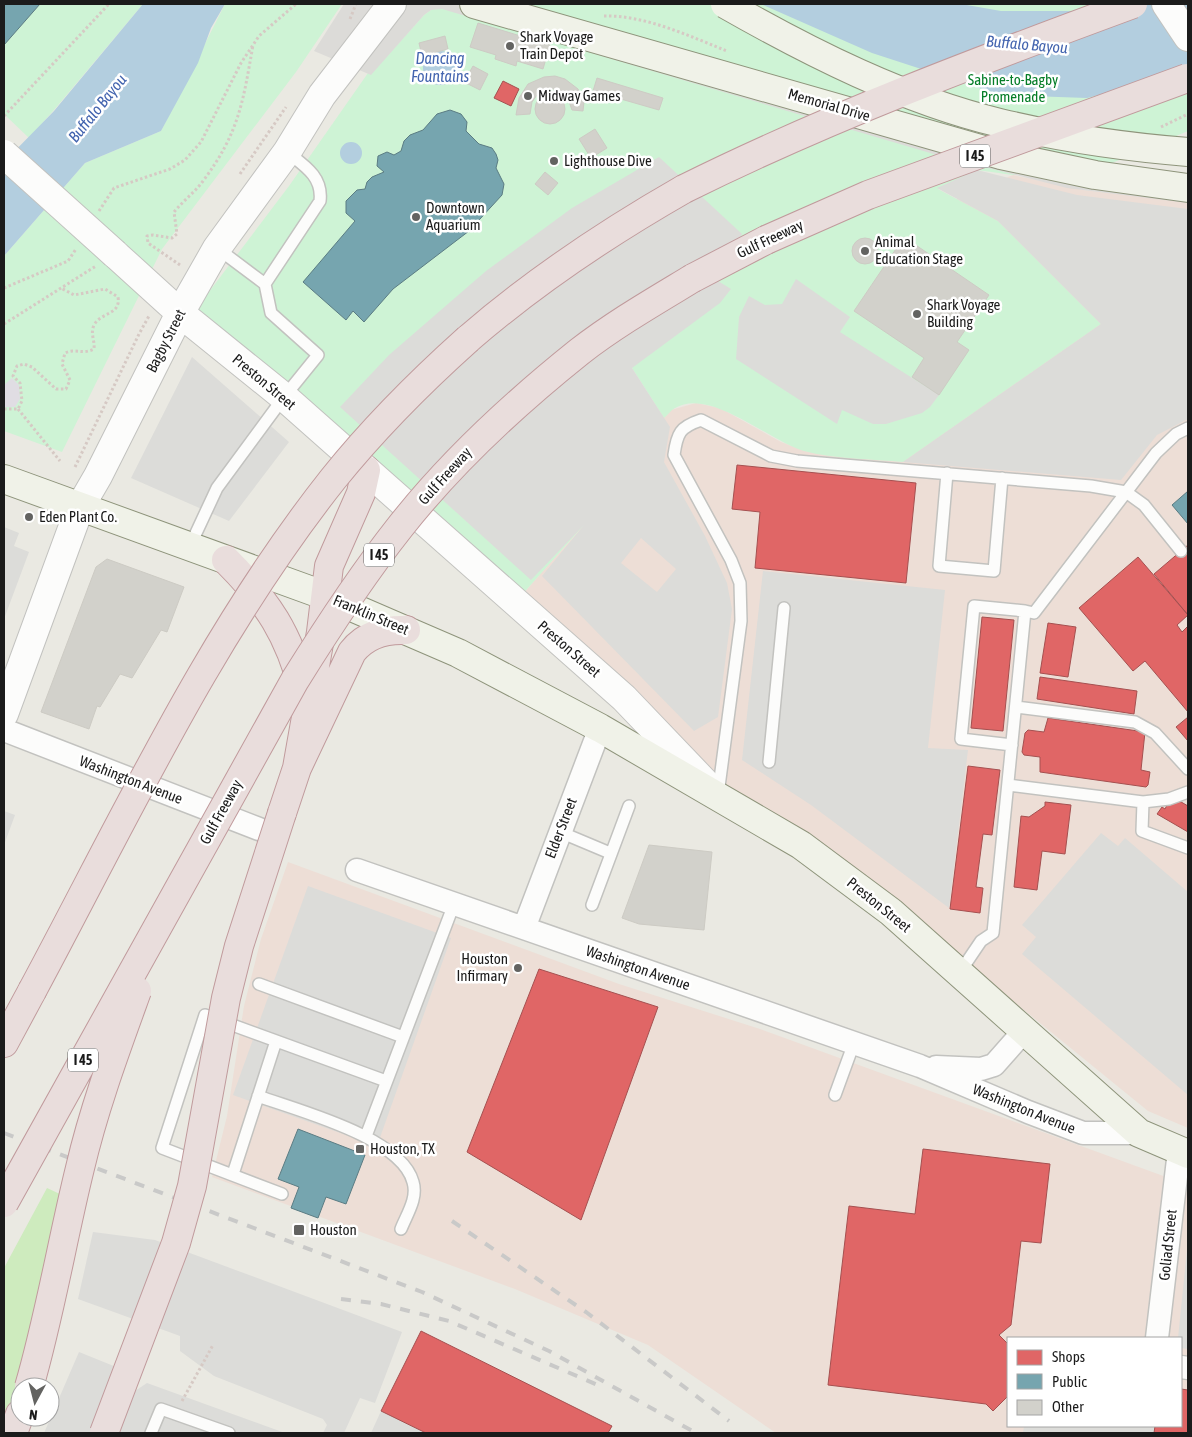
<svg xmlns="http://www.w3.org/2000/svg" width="1192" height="1437" viewBox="0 0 1192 1437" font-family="'Asap Condensed',sans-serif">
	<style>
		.commercial { fill: #edded6; fill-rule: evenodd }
		.grass { fill: #ceebbe }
		.park { fill: #cef3d5 }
		.parking { fill: #dcdcd9; fill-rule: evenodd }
		.plaza { fill: #e0dde3 }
		.water { fill: #b3cedf }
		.pier { fill: #dcdbd8 }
		.shops { fill: #e06666; stroke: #a55050 }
		.public { fill: #76a5af; stroke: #5b7c83 }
		.building { fill: #d2d1cb; stroke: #cdcbc4 }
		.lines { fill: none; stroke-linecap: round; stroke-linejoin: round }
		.service-casing { stroke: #c2c2bf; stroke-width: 14 }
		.minor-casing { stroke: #c2c2bf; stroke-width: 25 }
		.tertiary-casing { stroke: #c2c2bf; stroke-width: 30 }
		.secondary-casing { stroke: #8e947b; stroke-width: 30 }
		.motorway-casing { stroke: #c09a9c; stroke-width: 30 }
		.path { stroke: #d6c9c4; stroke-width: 3; stroke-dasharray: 2.5 2.5; stroke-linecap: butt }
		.service { stroke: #fcfcfb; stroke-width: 11 }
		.minor { stroke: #fcfcfb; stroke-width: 22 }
		.tertiary { stroke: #fcfcfb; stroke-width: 28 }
		.secondary { stroke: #f0f2e8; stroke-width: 28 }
		.motorway { stroke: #e9dddc; stroke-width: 28 }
		.rail { stroke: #c9c9c8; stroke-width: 4; stroke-dasharray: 10 10; stroke-linecap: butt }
		.tertiary-bridge-casing { stroke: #c2c2bf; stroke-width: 30; stroke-linecap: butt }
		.secondary-bridge-casing { stroke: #8e947b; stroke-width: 30; stroke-linecap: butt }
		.motorway-bridge-casing { stroke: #c09a9c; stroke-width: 30; stroke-linecap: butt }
		.tertiary-bridge { stroke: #fcfcfb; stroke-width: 28 }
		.secondary-bridge { stroke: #f0f2e8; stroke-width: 28 }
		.motorway-bridge { stroke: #e9dddc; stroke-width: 28 }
		.poi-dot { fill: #636361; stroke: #fff; stroke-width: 2 }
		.labels { text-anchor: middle; stroke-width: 5; stroke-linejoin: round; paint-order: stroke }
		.shield { fill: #fff; stroke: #5f5f5f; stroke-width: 1 }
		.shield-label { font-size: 14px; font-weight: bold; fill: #1b1b1b }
		.poi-label { font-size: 15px; fill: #1b1b1b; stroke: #fff; text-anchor: start }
		.park-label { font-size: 15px; fill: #057d27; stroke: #fff }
		.street-label { font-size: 15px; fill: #1b1b1b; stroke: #fff }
		.water-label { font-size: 16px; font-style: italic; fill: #4364af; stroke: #fff }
	</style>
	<rect width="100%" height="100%" fill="#eae9e2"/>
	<path class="commercial" d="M1013,175L1083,190L1188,202V1128L1148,1111L814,839L728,788L520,597L591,517L532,449L696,403L720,408L781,442L806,451L903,462L957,199Z
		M288,862L619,984L760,1029L1188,1185V1433H776L648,1345L515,1289L212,1177L227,1116L244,1006L261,939ZM1008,1338H1181V1426H1008Z"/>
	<path class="grass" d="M47,1188L62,1195C46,1272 33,1351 4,1425V1268Z"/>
	<path class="park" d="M40,4H143L54,110L29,138L4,114V45Z
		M225,4H342L296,72L162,249L62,452L4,431V256L85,163L161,131Z
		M439,4H1188V131L1112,163L1013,175L977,170L938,189L998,221L1101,324L903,462C872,459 834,459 804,451C769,441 710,387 675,408C671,410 668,415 664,418L632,368L591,517L520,597L193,313L289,186L368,73L371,74L424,15Z"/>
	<path class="parking" d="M659,157L742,234L713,278L731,289L720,303L632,368L670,427L664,462L705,536L727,583L732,609L718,717L694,731L542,576L584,525L531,580L340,407L389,355L486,271L572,208ZM641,538L676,569L657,592L621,563Z
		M977,170L1077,195L1188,209V419L1157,435L1121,480L903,462L1101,324L998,221L937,188Z
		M796,279L850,317L840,332L939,395L930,407L922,413L886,424H873L842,410L837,424L736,359L739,317L749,296L765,305L782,304Z
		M192,357L289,442L229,521L131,478Z
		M4,527L19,533L14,546L29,552L4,619Z
		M763,571L945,590L928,748L968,750L949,908L811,805L742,760Z
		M4,811L15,815L4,845Z
		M1101,833L1118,846L1125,838L1188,892V1095L1022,954L1036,937L1022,925Z
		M308,886L451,938L377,1146L233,1095Z
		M93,1232L155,1240L402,1332L375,1403L360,1398L344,1433H323L327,1425L323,1419L214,1376L180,1351V1336L78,1299Z
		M1188,1240V1349L1181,1348V1338H1178Z
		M79,1352L141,1377L135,1391L147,1383L285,1433H44Z
		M381,1411L426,1433H371Z
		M1024,1426H1155L1154,1433H1023Z"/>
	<path class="plaza" d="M12,378L19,385L20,399L15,407H4V385Z"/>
	<path class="water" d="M143,4H225L211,28L198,63L161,131L85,163L4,256V162L54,111Z
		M761,4H961L1001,11H1078L1114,4H1188V65L1153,81L1087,98L1001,95L872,53Z
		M423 68a17 17 0 1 1 34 0a17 17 0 1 1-34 0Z
		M340 153a11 11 0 1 1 22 0a11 11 0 1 1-22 0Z"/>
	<path class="pier" d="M344,4H523L946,127L1075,160L1188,175V203L1067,188L937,155L442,9L431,10L424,15L371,75L314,51Z"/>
	<path class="shops" d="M503,81L519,89L511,106L494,98Z
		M737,465L916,483L906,583L755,568L760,512L732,509Z
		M1188,545V615L1154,574Z
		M1138,557L1188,615L1177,625L1182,632L1188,626V712L1145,661L1133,671L1079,608Z
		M982,617L1014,620L1003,731L971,728Z
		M1048,623L1076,627L1068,677L1040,673Z
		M1040,677L1137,691L1134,714L1037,699Z
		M1188,717V741L1176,727Z
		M1048,718L1145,732L1141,770L1150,772L1148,785L1146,787L1040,772V757L1024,755L1022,752L1025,733L1028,730L1044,732Z
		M968,766L1000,770L992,835L983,834L976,887L983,888L980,913L950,909Z
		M1176,799L1188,806V832L1157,814L1162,807L1165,809L1168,803L1172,805Z
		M1045,802L1071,805L1065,854L1042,851L1037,890L1014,887L1021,816L1029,817L1045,806Z
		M539,969L658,1007L581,1220L467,1152Z
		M923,1149L1050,1164L1041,1243L1021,1241L1011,1325L999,1335L1008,1344V1396L993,1411L986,1404L828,1385L849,1206L915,1214Z
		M421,1331L612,1426L608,1433H426L381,1411Z
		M1181,1389L1188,1390V1433H1154L1155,1426H1181Z"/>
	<path class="public" d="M4,4H40L4,45Z
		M450,110L461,114L467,122L466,131L479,144L492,148L496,154L498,160L496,168L504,184L502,195L469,231L393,289L364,322L353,311L346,320L303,282L355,221L346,213V201L357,190L365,189L367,182L372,177L384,172L377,166L378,156L387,152L394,155L401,151L404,141L410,135L423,130L437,114Z
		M1188,491V524L1172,505Z
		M298,1129L365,1155L346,1204L326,1197L318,1218L291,1208L299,1187L278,1179Z"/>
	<path class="building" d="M478,23L550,45L543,69L517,61L516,66L495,59L496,55L470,47Z
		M445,36L448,49L422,56L419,43Z
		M473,66L488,74L480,90L464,82Z
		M555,76L565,79L578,89L584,102L583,111L572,110L567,96L557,89H550L537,95L532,102L530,114L516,115L519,98L528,84L544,77Z
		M597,78L663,98L659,110L593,91Z
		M535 109a15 15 0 1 1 30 0a15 15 0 1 1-30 0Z
		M595,129L607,148L591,158L579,139Z
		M549.5 161a4.5 4.5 0 1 1 9 0a4.5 4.5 0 1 1-9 0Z
		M545,172L558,183L548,195L535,184Z
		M904,237L989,295L957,342L969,350L939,395L912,377L924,358L854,311Z
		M852 251a13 13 0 1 1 26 0a13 13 0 1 1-26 0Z
		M107,559L184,587L167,632L161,630L132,678L120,674L100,707L97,706L89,729L41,712L96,567Z
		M649,845L712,852L704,930L639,924L622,918Z"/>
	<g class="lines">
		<defs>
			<path id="service" d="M265,284L320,201C323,177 305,166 287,152
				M947,473L939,566L994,571L1002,478
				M190,546L217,488L284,397L318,355L271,313L265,284L217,248
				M1016,707L1135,722L1155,733L1188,769
				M1012,745L961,739L974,606L1025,611
				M769,762L784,608
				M1008,785L1143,802L1169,799L1188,792
				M718,794L741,621L740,583L731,560L674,455C677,433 680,427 701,420L771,456L797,461L1091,486L1126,492L1144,505L1181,551
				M1143,802L1142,831L1188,848
				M560,832L610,853
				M592,905L629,806
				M960,972L981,941L993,933L1025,611L1034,613L1156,453L1176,434L1188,428
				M259,984L403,1037
				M835,1095L854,1043
				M258,1096C299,1111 401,1137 413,1182C418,1198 407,1214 401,1229
				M366,1136L454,904
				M233,1174L276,1041
				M282,1194L162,1148L205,1015L386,1081
				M151,1433L161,1409L229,1433"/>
			<path id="minor" d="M4,730L259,829
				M357,870L920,1066L1028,1112L1083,1133H1139
				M524,928L600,728
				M936,1067L981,1069L994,1065L1024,1031
				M1157,1338L1179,1151
				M1181,1367L1188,1368"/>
			<path id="tertiary" d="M1166,4L1188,37
				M115,254L180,313L284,397L624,698L712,790
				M4,714L80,507L98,476L180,313L217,248L287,152L322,95L392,4"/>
			<path id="secondary" d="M474,4L1001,155L1095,175L1188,188
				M4,479L326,596L458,653L600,728L801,845L891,912L1139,1133L1188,1154"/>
			<path id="motorway" d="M693,278L766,240
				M468,339C535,281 607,233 684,189
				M226,560C268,602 289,634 304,692
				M297,768L321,632L329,566L361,493L366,470
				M282,813L297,768L352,652C365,635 385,629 406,630
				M4,1043L32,991
				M13,1433L20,1414"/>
		</defs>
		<use href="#service" class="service-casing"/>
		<use href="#minor" class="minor-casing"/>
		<use href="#tertiary" class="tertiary-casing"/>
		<use href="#secondary" class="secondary-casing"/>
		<use href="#motorway" class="motorway-casing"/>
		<path class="path" d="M604,16C645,15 689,36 727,51
			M350,19L356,4
			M4,116L109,4
			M1161,127L1188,114
			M240,174L286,107
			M99,211L114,188L170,169L185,160L201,142L241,63L259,36L296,4
			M180,265L148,243L147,236L153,235L172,238L177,234L174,212C183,201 195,192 203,181C239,133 243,102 253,45
			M4,288L68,261L76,249
			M4,324L96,266
			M4,409H18L22,401L20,383L13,376L17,366L24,364L32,367L56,389H66L70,380L62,364L65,353C76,348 82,355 94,349C95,340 90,334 94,325C101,312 121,315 118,297L105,289L74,295L61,288
			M18,409L60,461
			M75,467L139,334L149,316
			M182,1401L213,1345"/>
		<use href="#service" class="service"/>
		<use href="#minor" class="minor"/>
		<use href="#tertiary" class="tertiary"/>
		<use href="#secondary" class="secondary"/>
		<use href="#motorway" class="motorway"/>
		<path class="rail" d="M4,1133L422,1292L549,1351L696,1433
			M452,1221L586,1312L729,1421
			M341,1299L381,1304L449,1321L600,1386"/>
		<defs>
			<path id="tertiary-bridge" d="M4,154L115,254"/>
			<path id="secondary-bridge" d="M725,4C811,53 904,100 1000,123C1062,138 1125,147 1188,152"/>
			<path id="motorway-bridge" d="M684,189C829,117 981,60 1133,4
				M766,240L868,195L1187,78
				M32,991C125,818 210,634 333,479C374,428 420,382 468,339
				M4,1203L295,680C328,627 362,575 400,527C452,461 514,404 579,352C615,324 655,301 693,278
				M29,1387C50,1315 62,1241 80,1168C94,1108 116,1049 137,991
				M104,1433L176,1243L192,1186L226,998L239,946L282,813"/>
		</defs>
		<use href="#tertiary-bridge" class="tertiary-bridge-casing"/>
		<use href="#secondary-bridge" class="secondary-bridge-casing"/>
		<use href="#motorway-bridge" class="motorway-bridge-casing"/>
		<use href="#tertiary-bridge" class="tertiary-bridge"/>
		<use href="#secondary-bridge" class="secondary-bridge"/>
		<use href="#motorway-bridge" class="motorway-bridge"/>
	</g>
	<g class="poi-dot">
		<circle cx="510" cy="46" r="5"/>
		<circle cx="528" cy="96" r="5"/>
		<circle cx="554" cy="161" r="5"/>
		<circle cx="416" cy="217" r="5"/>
		<circle cx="865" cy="251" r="5"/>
		<circle cx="917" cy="314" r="5"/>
		<circle cx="29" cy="517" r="5"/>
		<circle cx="518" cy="968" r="5"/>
		<rect x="355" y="1144" width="10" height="10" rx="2.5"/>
		<rect x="293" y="1224" width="12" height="12" rx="2.5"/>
	</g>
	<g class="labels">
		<g class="shield">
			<rect x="960" y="144.5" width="30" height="23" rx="4"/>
			<rect x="364" y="543.5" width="30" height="23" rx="4"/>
			<rect x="68" y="1048.5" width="30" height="23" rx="4"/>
		</g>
		<g class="shield-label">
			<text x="975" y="161">I 45</text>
			<text x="379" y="560">I 45</text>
			<text x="83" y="1065">I 45</text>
		</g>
		<g class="poi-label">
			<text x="520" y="42">Shark Voyage<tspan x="520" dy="17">Train Depot</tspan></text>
			<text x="538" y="101">Midway Games</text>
			<text x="564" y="166">Lighthouse Dive</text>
			<text x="426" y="213">Downtown<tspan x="426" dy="17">Aquarium</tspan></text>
			<text x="875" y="247">Animal<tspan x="875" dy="17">Education Stage</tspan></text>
			<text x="927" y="310">Shark Voyage<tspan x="927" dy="17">Building</tspan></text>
			<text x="39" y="522">Eden Plant Co.</text>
			<text x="508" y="964" text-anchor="end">Houston<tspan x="508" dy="17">Infirmary</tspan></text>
			<text x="370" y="1154">Houston, TX</text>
			<text x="310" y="1235">Houston</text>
		</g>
		<g class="park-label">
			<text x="1013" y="85">Sabine-to-Bagby<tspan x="1013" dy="17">Promenade</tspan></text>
		</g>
		<g class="street-label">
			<text transform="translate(829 105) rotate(16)" y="5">Memorial Drive</text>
			<text transform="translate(770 239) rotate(-25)" y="5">Gulf Freeway</text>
			<text transform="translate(166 341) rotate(-63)" y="5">Bagby Street</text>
			<text transform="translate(264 382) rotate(40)" y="5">Preston Street</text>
			<text transform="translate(445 476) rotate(-48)" y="5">Gulf Freeway</text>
			<text transform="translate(371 615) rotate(23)" y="5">Franklin Street</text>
			<text transform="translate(569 649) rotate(41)" y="5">Preston Street</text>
			<text transform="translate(131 780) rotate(21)" y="5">Washington Avenue</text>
			<text transform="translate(221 812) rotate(-61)" y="5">Gulf Freeway</text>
			<text transform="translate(561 828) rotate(-69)" y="5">Elder Street</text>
			<text transform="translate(879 905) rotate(39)" y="5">Preston Street</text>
			<text transform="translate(638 968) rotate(19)" y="5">Washington Avenue</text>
			<text transform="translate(1024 1109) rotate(22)" y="5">Washington Avenue</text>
			<text transform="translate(1168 1245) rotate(-84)" y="5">Goliad Street</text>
		</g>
		<g class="water-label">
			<text transform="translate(1027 44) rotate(5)" y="6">Buffalo Bayou</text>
			<text x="440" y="64">Dancing<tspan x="440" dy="18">Fountains</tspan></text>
			<text transform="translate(97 108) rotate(-51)" y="6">Buffalo Bayou</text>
		</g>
	</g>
	<rect width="1192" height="1437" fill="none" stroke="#1b1b1b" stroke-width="10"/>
	<rect x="1007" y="1337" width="175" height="90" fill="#ffffff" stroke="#a4a4a4"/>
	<rect x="1017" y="1350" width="25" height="15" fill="#e06666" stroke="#a4a4a4"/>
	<text x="1052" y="1362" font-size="15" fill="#1b1b1b">Shops</text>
	<rect x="1017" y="1374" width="25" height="15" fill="#76a5af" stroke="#a4a4a4"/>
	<text x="1052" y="1387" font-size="15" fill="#1b1b1b">Public</text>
	<rect x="1017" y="1400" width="25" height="15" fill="#d2d1cb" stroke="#a4a4a4"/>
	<text x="1052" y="1412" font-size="15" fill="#1b1b1b">Other</text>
	<g transform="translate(35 1402) rotate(187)"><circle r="24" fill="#ffffff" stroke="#a4a4a4"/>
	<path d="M0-4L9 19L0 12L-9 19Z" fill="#636361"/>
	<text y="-8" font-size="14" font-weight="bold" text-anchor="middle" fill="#1b1b1b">N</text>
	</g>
</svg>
